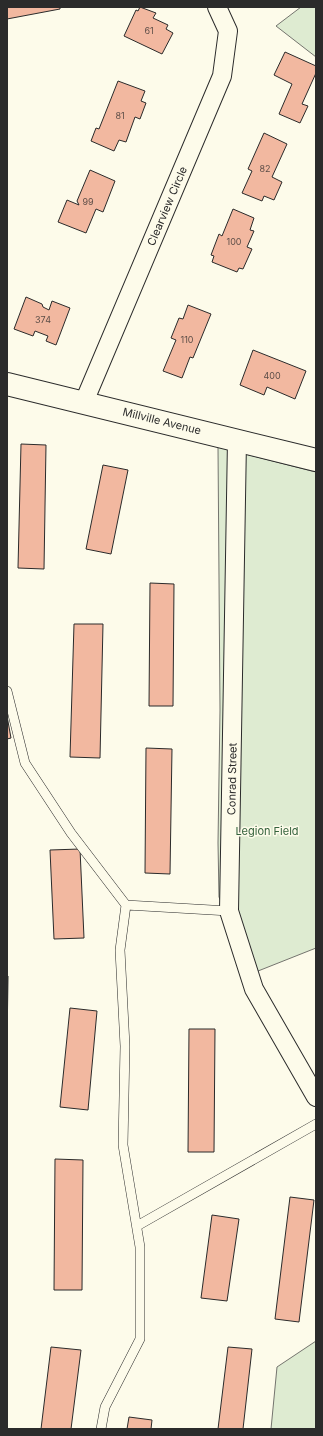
<svg xmlns="http://www.w3.org/2000/svg" width="323" height="1436" viewBox="0 0 323 1436" font-family="Inter,sans-serif">
	<style>
		.green { fill: #deebd1; stroke: #74746e }
		.building { fill: #f2b8a0; stroke: #2b2b2b }
		.lines { fill: none; stroke-linecap: round; stroke-linejoin: round }
		.lane-casing { stroke: #2b2b2b; stroke-width: 10 }
		.street-casing { stroke: #2b2b2b; stroke-width: 20 }
		.secondary-casing { stroke: #2b2b2b; stroke-width: 24 }
		.lane { stroke: #fdfbea; stroke-width: 9 }
		.street { stroke: #fdfbea; stroke-width: 18 }
		.secondary { stroke: #fdfbea; stroke-width: 22 }
		.labels { text-anchor: middle; stroke-width: 3; stroke-linejoin: round; paint-order: stroke }
		.number-label { font-size: 9px; fill: #5d4e48 }
		.street-label { font-size: 11px; fill: #2b2b2b; stroke: #fdfbea }
		.park-label { font-size: 11px; fill: #34623c; stroke: #fdfbea }
	</style>
	<rect width="100%" height="100%" fill="#fdfbea"/>
	<path class="green" d="M301,7H316V57L276,26Z
		M218,447L316,472V948L253,973L219,897L218,843L220,710Z
		M316,1341V1427L314,1429H271L277,1367Z"/>
	<path class="building" d="M7,7H60V9L7,19Z
		M140,7L156,13L153,18L168,25L166,29L173,33L162,54L124,36L136,10L138,11Z
		M285,52L316,66V73L302,104L308,106L300,123L279,114L292,84L274,75Z
		M118,81L145,91L141,101L146,103L140,119L135,117L126,142L119,140L114,151L91,141L96,128L99,129Z
		M264,133L287,144L272,177L282,182L274,200L264,196L262,201L242,193L252,171L248,169Z
		M90,170L115,181L103,212L96,209L86,233L58,222L67,200L79,205L77,201Z
		M233,209L254,218L250,230L254,231L247,247L252,249L243,269L239,268L237,272L212,262L214,256L211,255L219,234L222,236Z
		M26,297L42,304L43,307L49,310L52,301L70,308L56,345L46,341L48,336L35,331L33,336L14,329Z
		M188,305L211,314L193,358L190,357L182,378L163,371L176,340L171,338L179,318L183,319Z
		M253,350L306,371L295,399L267,387L264,395L240,385Z
		M21,444L46,445L44,569L18,568Z
		M103,465L128,470L111,554L86,549Z
		M150,583L174,584L173,706H149Z
		M74,624H103L100,758L70,757Z
		M7,716L11,738L7,739Z
		M146,748L172,749L170,874L145,873Z
		M80,849L84,938L54,939L50,850Z
		M7,976H8L7,1044Z
		M70,1008L97,1011L88,1110L60,1107Z
		M189,1029H215L214,1152H188Z
		M55,1159L83,1160L82,1290H54Z
		M290,1197L314,1200L299,1322L275,1319Z
		M212,1215L239,1219L227,1301L201,1298Z
		M51,1347L81,1350L71,1429H41Z
		M228,1347L252,1349L243,1429H218Z
		M129,1417L152,1420L151,1429H127Z"/>
	<g class="lines">
		<defs>
			<path id="lane" d="M7,691L25,763L71,833L126,905L120,950L125,1046L123,1145L140,1247V1339L105,1407L101,1429
				M126,905L229,911
				M137,1226L316,1124"/>
			<path id="street" d="M84,402L222,76L228,31L217,7
				M237,440L229,911L254,989L316,1097"/>
			<path id="secondary" d="M7,384L316,460"/>
		</defs>
		<use href="#lane" class="lane-casing"/>
		<use href="#street" class="street-casing"/>
		<use href="#secondary" class="secondary-casing"/>
		<use href="#lane" class="lane"/>
		<use href="#street" class="street"/>
		<use href="#secondary" class="secondary"/>
	</g>
	<g class="labels">
		<g class="number-label">
			<text x="149" y="34">61</text>
			<text x="120" y="119">81</text>
			<text x="265" y="172">82</text>
			<text x="88" y="205">99</text>
			<text x="234" y="245">100</text>
			<text x="43" y="323">374</text>
			<text x="187" y="343">110</text>
			<text x="272" y="379">400</text>
		</g>
		<g class="street-label">
			<text transform="translate(167 206) rotate(-67)" y="4">Clearview Circle</text>
			<text transform="translate(162 421) rotate(14)" y="4">Millville Avenue</text>
			<text transform="translate(232 779) rotate(-89)" y="4">Conrad Street</text>
		</g>
		<g class="park-label">
			<text x="267" y="835">Legion Field</text>
		</g>
	</g>
	<rect width="323" height="1436" fill="none" stroke="#2b2b2b" stroke-width="16"/>
</svg>
